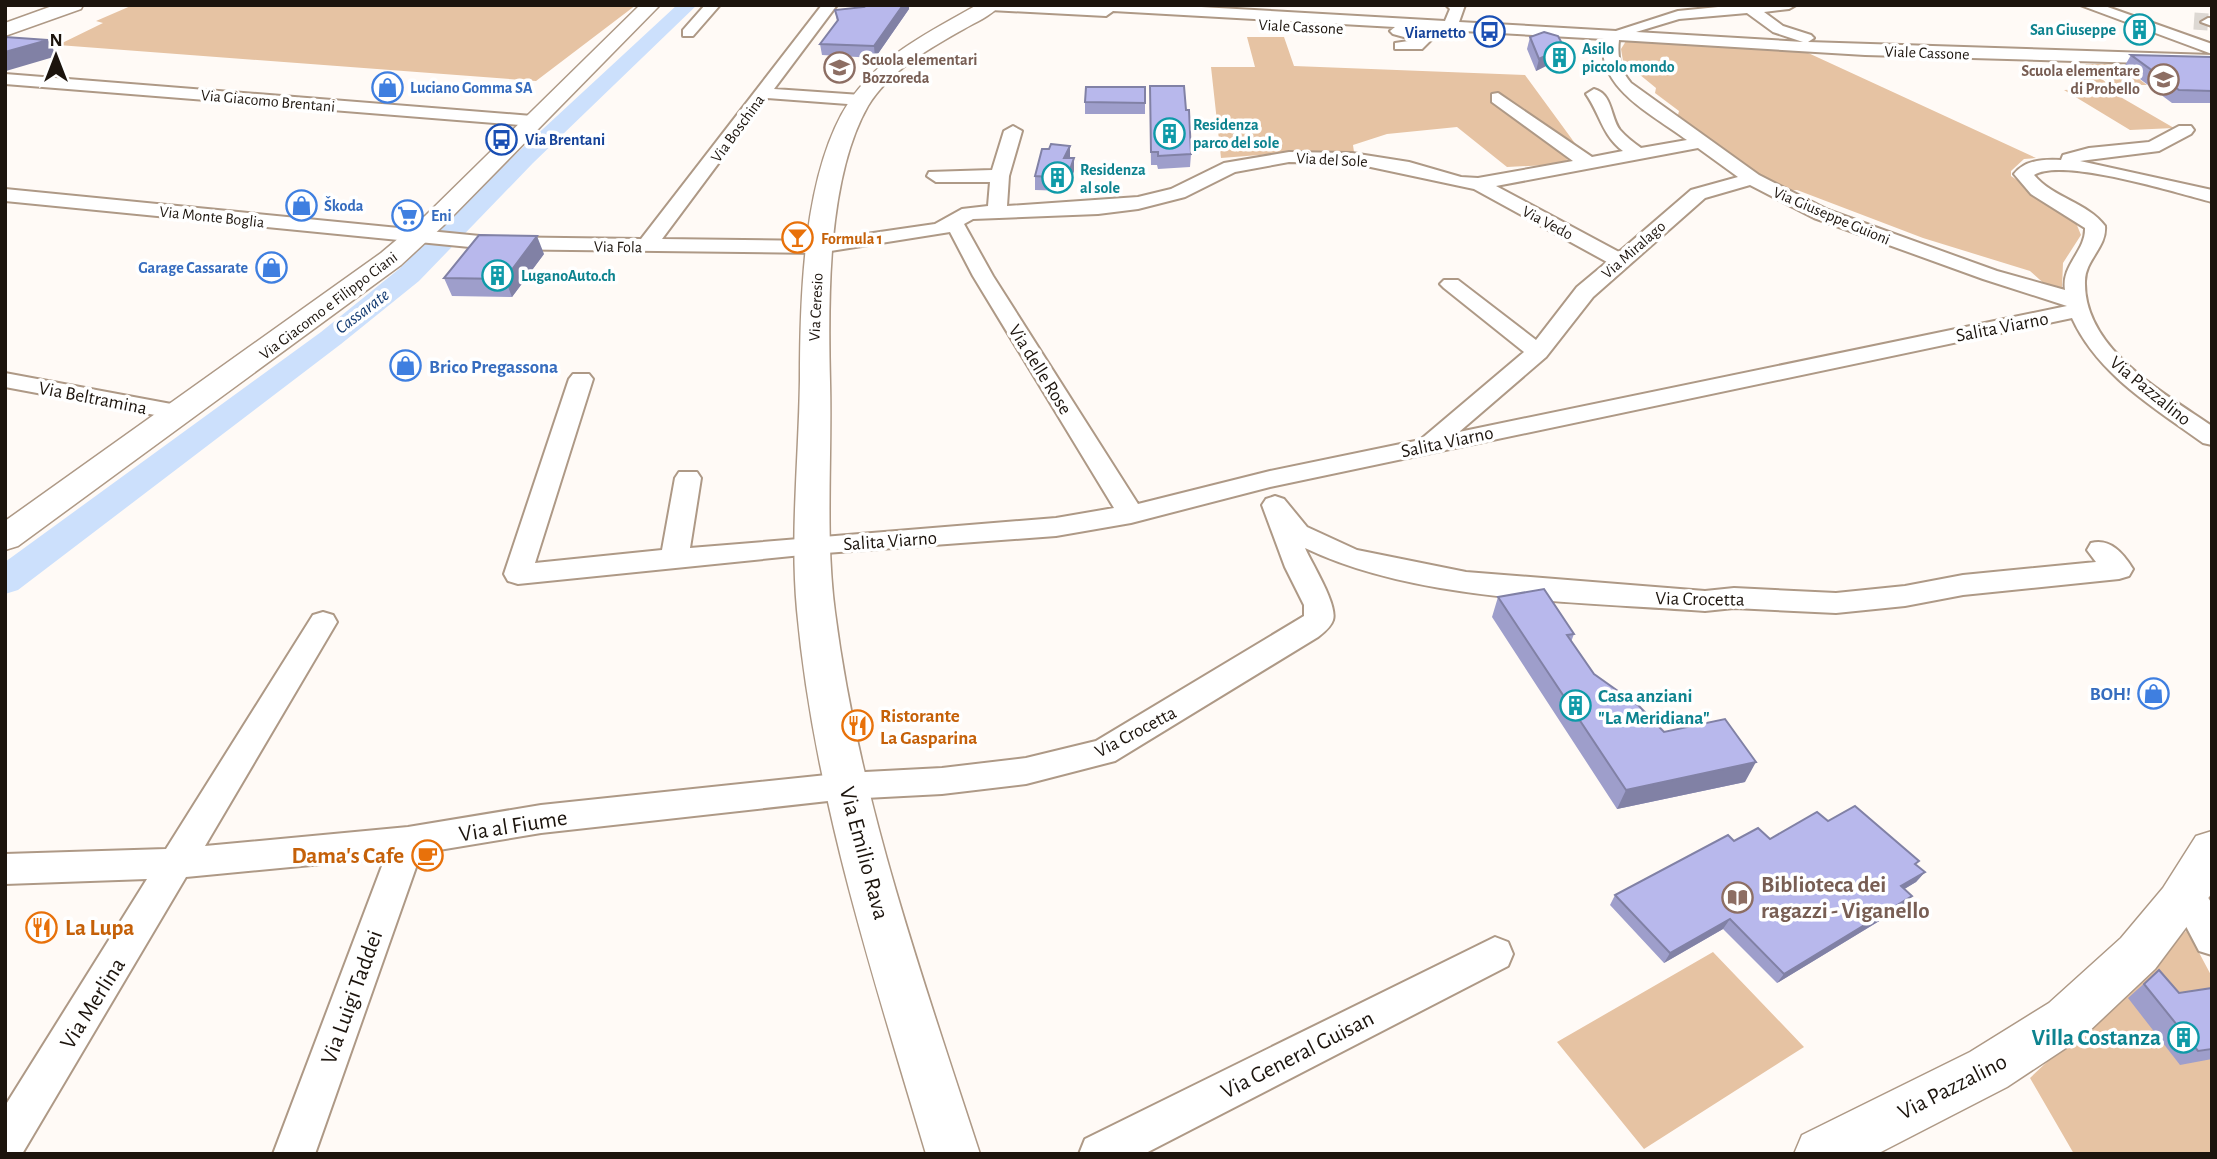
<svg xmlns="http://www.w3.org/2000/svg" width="2217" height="1159" viewBox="0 0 2217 1159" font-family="'Alegreya Sans',sans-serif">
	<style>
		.green { fill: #e6c3a3 }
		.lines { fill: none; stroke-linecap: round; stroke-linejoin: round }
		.river { fill: #cce0fc; fill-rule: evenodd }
		.minor-tunnel { stroke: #ddd8d3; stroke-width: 17; stroke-dasharray: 17 8; stroke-linecap: butt }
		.minor-casing { stroke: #ae9986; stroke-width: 4 }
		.major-casing { stroke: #ae9986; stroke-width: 3 }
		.minor { fill: #fff; fill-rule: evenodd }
		.major { fill: #fff; fill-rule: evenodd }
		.wall { fill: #9e9ecb }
		.shaded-wall { fill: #8181a5 }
		.building { fill: #b8b8ec; stroke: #8181a5; stroke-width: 2 }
		.labels { text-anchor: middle; stroke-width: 7; stroke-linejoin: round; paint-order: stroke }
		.far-street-label { font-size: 16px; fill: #1c140d; stroke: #fff }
		.far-culture-label { font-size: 16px; font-weight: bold; fill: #0d838f; stroke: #fff; text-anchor: start }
		.far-transit-label { font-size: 16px; font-weight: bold; fill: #164399; stroke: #fff; text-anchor: end }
		.far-education-label { font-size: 16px; font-weight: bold; fill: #785e54; stroke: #fff; text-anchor: start }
		.far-shop-label { font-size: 16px; font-weight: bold; fill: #366cbe; stroke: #fff; text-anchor: start }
		.far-food-label { font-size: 16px; font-weight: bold; fill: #c56008; stroke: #fff; text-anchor: start }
		.far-water-label { font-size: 18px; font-style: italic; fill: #123a71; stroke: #fff }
		.street-label { font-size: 19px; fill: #1c140d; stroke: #fff }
		.shop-label { font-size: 19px; font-weight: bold; fill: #366cbe; stroke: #fff; text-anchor: start }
		.culture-label { font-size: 19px; font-weight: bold; fill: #0d838f; stroke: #fff; text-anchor: start }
		.food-label { font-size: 19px; font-weight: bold; fill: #c56008; stroke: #fff; text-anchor: start }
		.near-street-label { font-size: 23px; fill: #1c140d; stroke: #fff }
		.near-food-label { font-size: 23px; font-weight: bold; fill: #c56008; stroke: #fff; text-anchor: end }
		.near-education-label { font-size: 23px; font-weight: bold; fill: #785e54; stroke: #fff; text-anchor: start }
		.near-culture-label { font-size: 23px; font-weight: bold; fill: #0d838f; stroke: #fff; text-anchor: end }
	</style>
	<rect width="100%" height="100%" fill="#fffaf6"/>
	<path class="green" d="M133,5H636L536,81L58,45L103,23L96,21Z
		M1247,37H1284L1294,66L1525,75L1585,157L1566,160L1568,164L1507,167L1457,127L1387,134L1353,145L1354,152L1312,151L1221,158L1211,67H1255Z
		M1626,41L1806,52L2036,158L2024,159L2011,171V176L2074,218L2081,235L2063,263L2062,288H2049L2030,271L1923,238L1797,190L1785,191L1676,123L1679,111L1655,93L1656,88L1623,61L1621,49Z
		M2085,64H2119L2147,85H2113Z
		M2060,67H2087L2108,84L2081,83Z
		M2105,88L2174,128L2130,130L2064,90Z
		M2187,930L2212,977V1154H2074L2030,1078Z
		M1713,952L1804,1047L1644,1149L1557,1042Z"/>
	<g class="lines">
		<path class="river" d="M677,5H697L533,163L419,281L341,344L18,590L5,594V562L321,332L399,269L517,153Z"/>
		<path class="minor-tunnel" d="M2194,21L2208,22"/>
		<defs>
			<path id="minor" d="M705,5H720L693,36H683V30Z
				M822,5H837L774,89L861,95L869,100L861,105L767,98L662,239L818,241L935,224L962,209L988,206L990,182H936L927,176L929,172L992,170L1004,131L1013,126L1022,131L1009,176L1007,206L1138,197L1171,189L1224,163L1289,152L1352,153L1409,162L1461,177L1478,178L1573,161L1492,102V94L1498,93L1592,157L1623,151C1602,135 1600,114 1586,94L1594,89C1613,94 1610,117 1620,130C1626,137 1634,143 1641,148L1687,140C1654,115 1595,88 1604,39L1409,28L1422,31L1432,39L1422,49H1395V43L1415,40L1393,34L1390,31L1395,27L1113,11L1106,16L990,10L983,5H1166L1445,21L1450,9L1446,5H1465L1459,22L1616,31L1678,11L1738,5H1796L1789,9L1764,12L1783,26L1811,35L1814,38L1808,42L2212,55V65L1865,55L1619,40C1617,57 1620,70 1631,83L1759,175L1828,210L1997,271L2065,290C2061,265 2086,251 2085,228L2031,194L2014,174C2025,160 2043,159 2061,160L2063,155L2089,148L2149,142L2179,126H2191L2194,130L2191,134L2159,151L2080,161L2212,190V202C2177,193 2062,157 2034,175C2053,198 2087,202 2105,226C2107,247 2085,260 2085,281C2083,349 2164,393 2212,426V445L2203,443C2155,408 2098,375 2072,318L1270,487L1131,523L1056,536L812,554L518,584L508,581L504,574L569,379L573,374H589L593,379L535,563L662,550L675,478L679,472H697L701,478L690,548L1056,518L1114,508L973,276L950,232L818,253L490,249L5,201V189L490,237L641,239ZM1747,13L1773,32L1803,42L1636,32L1679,19ZM1698,148L1738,177L1691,190L1619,252L1496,186ZM1289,162L1352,163L1474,189L1607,262L1577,287L1536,340L1458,280H1444L1440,284L1444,288L1524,352L1420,440L1270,471L1138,504L993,276L964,224L973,219L1098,214L1138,209L1185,197L1235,172ZM1750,185L1814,218L1983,279L2067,306L1459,432L1546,357L1593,297L1705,198Z
				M2080,5H2102L2212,44V54Z
				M2208,18H2212V26L2201,22Z
				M5,74L532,116L541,121L532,126L5,84Z
				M5,373L182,406L191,408L194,413L191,418L182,420L5,387Z
				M1275,496L1284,499L1307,527L1357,550L1466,572L1705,591L1734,588L1836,593L1905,586L1963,575L2096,562L2087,550L2091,543C2110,538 2123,553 2133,569L2129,576L2119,579L1963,595L1905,606L1836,613L1734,608L1705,611C1579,601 1420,603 1305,548C1312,564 1338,605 1333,620C1331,627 1323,633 1318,637L1115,761L1026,784L942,794L846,799L541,833L421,853L315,1154H273L385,858L186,877L22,1154H5V1106L147,879L5,884V854L166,849L313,615L323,612L333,615L337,622L205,846L408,827L541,805L846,773L942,768L1026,758L1096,741L1304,616V605L1285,567L1262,505L1266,499Z
				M2186,877L2198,881L2212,904V955L2199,951L2168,892L2174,881Z
				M1495,937L1508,942L1513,954L1508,966L1144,1154H1079L1085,1139Z"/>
			<path id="major" d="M55,5H83L81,9L5,36V23Z
				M640,5H660L443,226L401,265L18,546L5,550V521L381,253L425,216Z
				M977,5H1000C991,16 976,22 964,29C930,48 889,71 868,106C827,178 828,301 830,382C832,458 825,536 835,612C859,799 922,976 980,1154H926C873,976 814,796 797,610C790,534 799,457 800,380C800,298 803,172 849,102C879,56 931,31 977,5Z
				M2212,831V893L2155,969L2084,1036L2007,1087L1877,1154H1794L1802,1135L1970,1052L2049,1003L2121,938L2163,888L2196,836Z"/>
		</defs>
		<use href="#minor" class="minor-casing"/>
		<use href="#major" class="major-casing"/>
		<use href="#minor" class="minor"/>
		<use href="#major" class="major"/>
	</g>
	<path class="wall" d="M862,5H909V9L875,58L822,55L820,44L837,21L835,10L863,8Z
		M1530,37L1571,60L1567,72L1548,65L1536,71L1527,49Z
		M2131,55L2212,57V103H2172L2124,67Z
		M1145,87V114H1085V102Z
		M1150,98L1191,154L1190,167L1158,169L1157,165H1151Z
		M1070,158H1074V171L1067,191L1035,190V176Z
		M544,254L512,297L452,296L444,278Z
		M1498,597L1574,634L1571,642L1594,674L1664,732L1745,782L1617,809L1492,617Z
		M1828,821L1916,865L1925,872L1916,882L1904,889V906L1777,983L1723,929L1664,963L1610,905L1615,895L1734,841L1770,839Z
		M2159,970L2179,993L2212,988V1059L2180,1065L2128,998Z"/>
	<path class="shaded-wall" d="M903,5H909V9L875,58L874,46Z
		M48,40L57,56L6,71L5,69V52Z
		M1551,53L1548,65L1536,71L1539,59Z
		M1070,146V159L1064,158Z
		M1074,158V171L1067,191V178Z
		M537,236L544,254L512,297L505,279Z
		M1756,762L1745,782L1617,809L1626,790Z
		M1925,872L1916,882L1893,896L1901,886Z
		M1912,896L1904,906L1777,983L1784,974Z
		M1730,919L1723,929L1664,963L1670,953Z"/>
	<path class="building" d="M863,5H903L874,46L820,44L838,20L835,10L864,7Z
		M1544,32L1558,36L1571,60L1551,53L1539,59L1530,37Z
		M5,37L48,40L5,52Z
		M2131,55L2212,57V91L2179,90Z
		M1150,86H1184L1186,110H1189L1191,154L1158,156V152H1151Z
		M1086,87H1145V103L1085,102Z
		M1051,144L1070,146L1064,158H1074L1067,178L1035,176L1042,149H1049Z
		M479,235L537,236L505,279L444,278Z
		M1544,589L1574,634L1567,635L1594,674L1639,706L1664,732L1725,719L1756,762L1626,790L1498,597Z
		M1855,806L1919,861L1915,864L1925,872L1901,886L1912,896L1784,974L1730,919L1670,953L1615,895L1728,835L1734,841L1758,828L1770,839L1817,812L1828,821Z
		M2159,970L2179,993L2212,988V1049L2198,1051L2144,984Z"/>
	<defs>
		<symbol id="building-ring" viewBox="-11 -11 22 22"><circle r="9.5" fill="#fff" stroke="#0f9aa8" stroke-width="1.5"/><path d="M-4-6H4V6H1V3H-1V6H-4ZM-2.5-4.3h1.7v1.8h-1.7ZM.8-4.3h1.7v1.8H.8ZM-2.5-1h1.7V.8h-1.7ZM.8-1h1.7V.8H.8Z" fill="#0f9aa8"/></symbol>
		<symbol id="bus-ring" viewBox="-11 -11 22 22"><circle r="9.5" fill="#fff" stroke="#1a4fb4" stroke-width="1.5"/><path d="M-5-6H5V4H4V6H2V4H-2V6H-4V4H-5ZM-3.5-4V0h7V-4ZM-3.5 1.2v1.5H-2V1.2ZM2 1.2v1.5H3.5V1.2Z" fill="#1a4fb4"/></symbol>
		<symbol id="school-ring" viewBox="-11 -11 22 22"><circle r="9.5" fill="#fff" stroke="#8d6e63" stroke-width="1.5"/><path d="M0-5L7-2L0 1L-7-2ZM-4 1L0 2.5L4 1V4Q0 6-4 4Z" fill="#8d6e63"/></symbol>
		<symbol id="shop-ring" viewBox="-11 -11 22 22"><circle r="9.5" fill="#fff" stroke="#3f7fe0" stroke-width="1.5"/><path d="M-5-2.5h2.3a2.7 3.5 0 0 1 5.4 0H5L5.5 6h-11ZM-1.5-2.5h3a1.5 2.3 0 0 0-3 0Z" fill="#3f7fe0"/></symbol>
		<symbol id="supermarket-ring" viewBox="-11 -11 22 22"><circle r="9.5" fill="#fff" stroke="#3f7fe0" stroke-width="1.5"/><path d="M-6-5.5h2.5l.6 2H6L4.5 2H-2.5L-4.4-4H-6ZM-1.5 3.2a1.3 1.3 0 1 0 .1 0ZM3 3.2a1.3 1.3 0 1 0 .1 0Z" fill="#3f7fe0"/></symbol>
		<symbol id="bar-ring" viewBox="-11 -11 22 22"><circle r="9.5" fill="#fff" stroke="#e8710a" stroke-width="1.5"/><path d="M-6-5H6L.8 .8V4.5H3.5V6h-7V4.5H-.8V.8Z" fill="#e8710a"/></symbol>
		<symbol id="restaurant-ring" viewBox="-11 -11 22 22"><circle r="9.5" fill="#fff" stroke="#e8710a" stroke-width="1.5"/><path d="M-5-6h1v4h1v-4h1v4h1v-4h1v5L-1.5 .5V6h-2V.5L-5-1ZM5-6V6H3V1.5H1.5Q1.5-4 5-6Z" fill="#e8710a"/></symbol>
		<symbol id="cafe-ring" viewBox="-11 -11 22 22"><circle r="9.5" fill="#fff" stroke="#e8710a" stroke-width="1.5"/><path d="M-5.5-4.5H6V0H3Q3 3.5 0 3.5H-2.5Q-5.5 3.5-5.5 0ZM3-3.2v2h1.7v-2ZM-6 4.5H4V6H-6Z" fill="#e8710a"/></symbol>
		<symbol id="library-ring" viewBox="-11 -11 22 22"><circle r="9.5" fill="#fff" stroke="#8d6e63" stroke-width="1.5"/><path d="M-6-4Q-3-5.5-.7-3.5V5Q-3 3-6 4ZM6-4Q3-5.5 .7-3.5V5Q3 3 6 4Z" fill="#8d6e63"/></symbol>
	</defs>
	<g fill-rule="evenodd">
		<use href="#building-ring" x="2122" y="12" width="35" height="35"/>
		<use href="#bus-ring" x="1472" y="14" width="35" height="35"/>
		<use href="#building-ring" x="1542" y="40" width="35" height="35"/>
		<use href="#school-ring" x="822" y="50" width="35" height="35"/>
		<use href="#school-ring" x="2146" y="62" width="35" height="35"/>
		<use href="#shop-ring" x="370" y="70" width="35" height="35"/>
		<use href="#building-ring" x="1152" y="116" width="35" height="35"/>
		<use href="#bus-ring" x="484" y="122" width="35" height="35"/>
		<use href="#building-ring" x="1040" y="160" width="35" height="35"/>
		<use href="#shop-ring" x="284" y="188" width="35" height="35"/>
		<use href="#supermarket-ring" x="390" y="198" width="35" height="35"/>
		<use href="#bar-ring" x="780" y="220" width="35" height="35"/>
		<use href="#shop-ring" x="254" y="250" width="35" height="35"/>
		<use href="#building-ring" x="480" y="258" width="35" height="35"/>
		<use href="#shop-ring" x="388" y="348" width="35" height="35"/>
		<use href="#shop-ring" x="2136" y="676" width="35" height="35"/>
		<use href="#building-ring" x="1558" y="688" width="35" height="35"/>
		<use href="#restaurant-ring" x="840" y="708" width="35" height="35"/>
		<use href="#cafe-ring" x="410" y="838" width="35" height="35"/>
		<use href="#library-ring" x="1720" y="880" width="35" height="35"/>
		<use href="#restaurant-ring" x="24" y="910" width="35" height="35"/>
		<use href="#building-ring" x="2166" y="1020" width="35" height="35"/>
	</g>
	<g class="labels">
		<g class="far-street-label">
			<text transform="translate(1301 26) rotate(3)" y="6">Viale Cassone</text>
			<text transform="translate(1927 52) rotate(2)" y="6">Viale Cassone</text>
			<text transform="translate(268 100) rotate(5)" y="6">Via Giacomo Brentani</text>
			<text transform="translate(737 128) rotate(-54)" y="6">Via Boschina</text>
			<text transform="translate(1332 159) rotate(3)" y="6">Via del Sole</text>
			<text transform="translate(1832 215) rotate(23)" y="6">Via Giuseppe Guioni</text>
			<text transform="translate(212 216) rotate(6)" y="6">Via Monte Boglia</text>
			<text transform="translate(1548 222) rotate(28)" y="6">Via Vedo</text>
			<text transform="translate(618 246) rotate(1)" y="6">Via Fola</text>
			<text transform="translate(1633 249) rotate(-41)" y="6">Via Miralago</text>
			<text transform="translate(328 305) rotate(-37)" y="6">Via Giacomo e Filippo Ciani</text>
			<text transform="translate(815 307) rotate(-87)" y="6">Via Ceresio</text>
		</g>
		<g class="far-culture-label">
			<text x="2116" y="35" text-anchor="end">San Giuseppe</text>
			<text x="1582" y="54">Asilo<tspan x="1582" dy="18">piccolo mondo</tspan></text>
			<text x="1193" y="130">Residenza<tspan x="1193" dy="18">parco del sole</tspan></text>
			<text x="1080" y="175">Residenza<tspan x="1080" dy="18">al sole</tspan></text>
			<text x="521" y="281">LuganoAuto.ch</text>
		</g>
		<g class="far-transit-label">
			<text x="1466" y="38">Viarnetto</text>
			<text x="525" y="145" text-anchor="start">Via Brentani</text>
		</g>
		<g class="far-education-label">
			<text x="862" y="65">Scuola elementari<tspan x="862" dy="18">Bozzoreda</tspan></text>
			<text x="2140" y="76" text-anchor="end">Scuola elementare<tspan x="2140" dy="18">di Probello</tspan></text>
		</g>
		<g class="far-shop-label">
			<text x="410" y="93">Luciano Gomma SA</text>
			<text x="324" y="211">Škoda</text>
			<text x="431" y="221">Eni</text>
			<text x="248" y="273" text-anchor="end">Garage Cassarate</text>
		</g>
		<g class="far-food-label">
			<text x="821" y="244">Formula 1</text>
		</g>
		<g class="far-water-label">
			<text transform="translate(362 311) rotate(-37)" y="6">Cassarate</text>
		</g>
		<g class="street-label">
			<text transform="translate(2002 326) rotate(-11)" y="7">Salita Viarno</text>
			<text transform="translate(1041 369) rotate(58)" y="7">Via delle Rose</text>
			<text transform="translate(2151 390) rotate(39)" y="7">Via Pazzalino</text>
			<text transform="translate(93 397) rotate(11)" y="7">Via Beltramina</text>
			<text transform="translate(1447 441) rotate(-12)" y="7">Salita Viarno</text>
			<text transform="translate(890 540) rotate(-4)" y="7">Salita Viarno</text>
			<text transform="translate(1700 598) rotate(1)" y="7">Via Crocetta</text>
			<text transform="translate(1135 731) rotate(-28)" y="7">Via Crocetta</text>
		</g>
		<g class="shop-label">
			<text x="429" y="373">Brico Pregassona</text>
			<text x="2131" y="700" text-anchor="end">BOH!</text>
		</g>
		<g class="culture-label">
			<text x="1598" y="702">Casa anziani<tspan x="1598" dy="22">"La Meridiana"</tspan></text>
		</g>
		<g class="food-label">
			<text x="880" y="722">Ristorante<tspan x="880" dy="22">La Gasparina</tspan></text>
		</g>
		<g class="near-street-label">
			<text transform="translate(513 825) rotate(-9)" y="8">Via al Fiume</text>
			<text transform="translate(865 853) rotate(75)" y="8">Via Emilio Rava</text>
			<text transform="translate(351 997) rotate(-70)" y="8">Via Luigi Taddei</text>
			<text transform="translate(92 1003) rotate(-58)" y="8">Via Merlina</text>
			<text transform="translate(1297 1054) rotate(-27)" y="8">Via General Guisan</text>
			<text transform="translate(1952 1086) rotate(-27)" y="8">Via Pazzalino</text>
		</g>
		<g class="near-food-label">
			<text x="404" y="863">Dama's Cafe</text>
			<text x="65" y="935" text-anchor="start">La Lupa</text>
		</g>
		<g class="near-education-label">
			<text x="1761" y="892">Biblioteca dei<tspan x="1761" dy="26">ragazzi - Viganello</tspan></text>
		</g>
		<g class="near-culture-label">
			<text x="2161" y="1045">Villa Costanza</text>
		</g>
	</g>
	<rect width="2217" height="1159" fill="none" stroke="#1c140d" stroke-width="14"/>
	<g transform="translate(56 56)" stroke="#ffffff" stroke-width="5" paint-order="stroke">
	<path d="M0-5L12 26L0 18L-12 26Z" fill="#1c140d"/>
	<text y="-10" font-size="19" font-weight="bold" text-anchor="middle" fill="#1c140d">N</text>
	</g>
</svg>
